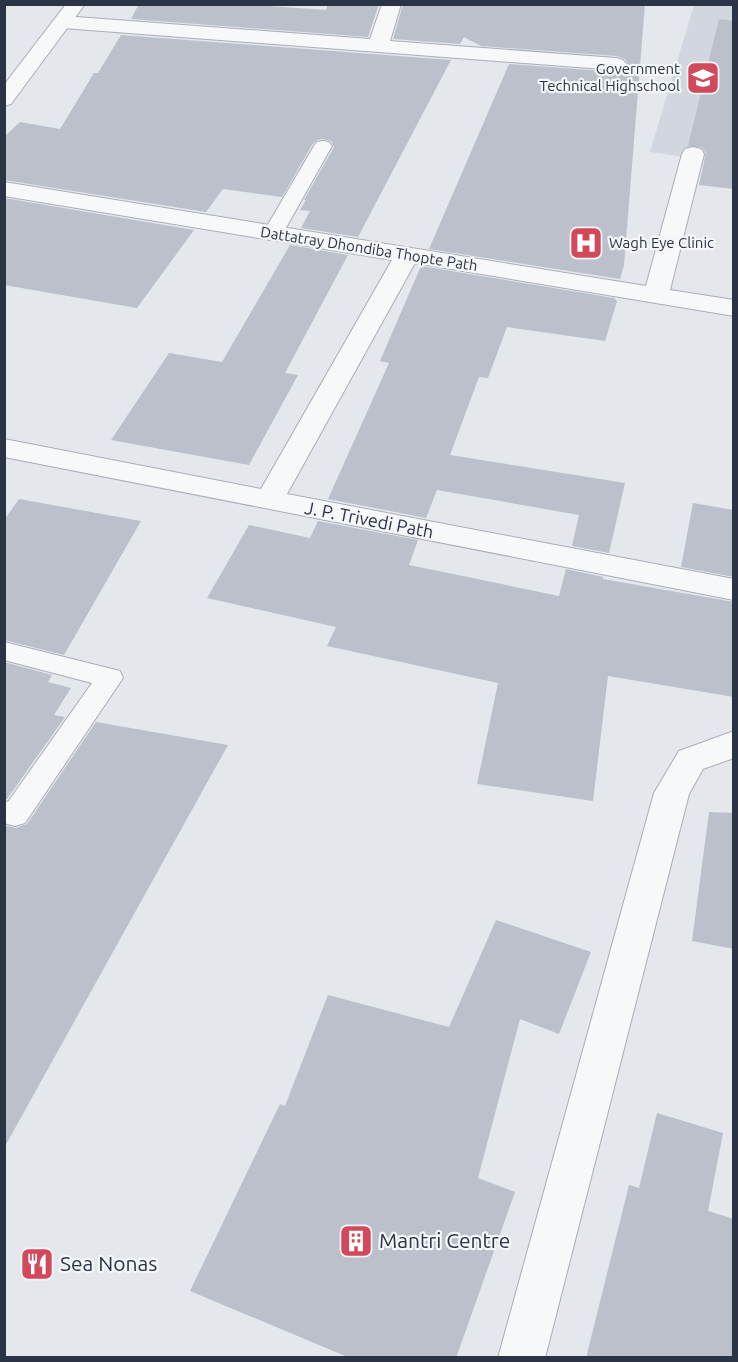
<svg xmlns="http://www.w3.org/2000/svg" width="738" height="1362" viewBox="0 0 738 1362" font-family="Ubuntu,sans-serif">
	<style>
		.built { fill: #d2d6de }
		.building { fill: #bbc0ca }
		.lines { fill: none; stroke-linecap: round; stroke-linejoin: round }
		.service-casing { stroke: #a9aeb7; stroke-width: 2 }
		.minor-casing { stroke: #a9aeb7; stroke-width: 2 }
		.tertiary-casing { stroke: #a9aeb7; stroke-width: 2 }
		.service { fill: #f7f8fa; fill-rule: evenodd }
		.minor { fill: #f7f8fa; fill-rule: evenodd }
		.tertiary { fill: #f7f8fa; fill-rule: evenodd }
		.labels { text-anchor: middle; stroke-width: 4.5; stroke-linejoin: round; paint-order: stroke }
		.far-poi-label { font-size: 15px; fill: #2b3445; stroke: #f4f6f9; text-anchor: end }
		.far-street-label { font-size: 15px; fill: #2b3445; stroke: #f4f6f9 }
		.street-label { font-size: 18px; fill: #2b3445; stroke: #f4f6f9 }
		.near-poi-label { font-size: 21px; fill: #2b3445; stroke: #f4f6f9; text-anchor: start }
	</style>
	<rect width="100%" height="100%" fill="#e4e7ec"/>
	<path class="built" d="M694,5H733V164L650,152Z"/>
	<path class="building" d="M139,4H238L326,10L328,4H379L368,37L131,19Z
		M403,4H645L624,265L620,279L429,249L509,64L616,72L624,70L628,65L625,59L616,56L481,46L464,37L460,44L393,39Z
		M719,19L734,21V189L699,185L706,153L702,147L688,146Z
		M121,35L451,60L358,237L301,228L310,211L300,210L306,200H304L334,147L331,141L323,139L317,140L312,145L282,197L223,189L206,212L4,180V137L20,122L60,129L94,73H98Z
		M4,198L194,230L137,308L4,285Z
		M290,245L348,255L285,373L298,375L249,465L111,440L169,353L222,362Z
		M421,266L614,298L617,301L605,341L507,327L488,378L479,377L450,455L625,483L609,553L572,546L579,515L437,490L426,518L328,499L389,363L380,361Z
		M19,499L141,521L64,655L4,640V520Z
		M693,503L734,510V577L681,567Z
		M318,521L418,540L409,565L559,596L566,569L603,577V579L734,602V697L608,676L593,801L477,784L498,683L327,646L336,627L207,598L249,525L310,538Z
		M4,662L52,675L48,682L71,688L54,715L65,717L7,799H4Z
		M96,722L228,745L4,1148V825L16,828L27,824Z
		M709,812L734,813V949L692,941Z
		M496,920L591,952L559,1034L520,1019L478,1178L515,1192L456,1358H350L190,1291L280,1104L285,1106L328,995L449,1027Z
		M657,1113L723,1133L708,1211L734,1219V1358H586L629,1185L639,1188Z"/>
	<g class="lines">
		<defs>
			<path id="service" d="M323,141L329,142L332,146L283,233L280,237H266L263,233L314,146L317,142Z
				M4,642L120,671L123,678L25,823L15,826L4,823V801L8,802L92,683L4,660Z"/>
			<path id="minor" d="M382,4H401L390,41L616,58L623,60L626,64L623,68L616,70L63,28L56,26L53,22L56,18L63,16L370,39Z
				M693,147L701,149L704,154L670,290L734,300V316L415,263L287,494L734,579V600L4,457V439L261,489L392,260L4,196V182L646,286L682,154L685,149Z
				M734,731V758L703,769L689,794L545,1358H498L654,793L679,751Z"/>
			<path id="tertiary" d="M66,4H85L11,104L4,106V85Z"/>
		</defs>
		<use href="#service" class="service-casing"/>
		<use href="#minor" class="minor-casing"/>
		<use href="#tertiary" class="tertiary-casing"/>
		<use href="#service" class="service"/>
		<use href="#minor" class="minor"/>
		<use href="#tertiary" class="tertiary"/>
	</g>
	<defs>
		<symbol id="school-square" viewBox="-11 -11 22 22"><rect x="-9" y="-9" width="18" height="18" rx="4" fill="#d1495b" stroke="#f4f6f9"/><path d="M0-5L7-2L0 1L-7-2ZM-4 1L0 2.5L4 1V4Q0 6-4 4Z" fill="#fff"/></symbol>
		<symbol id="hospital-square" viewBox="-11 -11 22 22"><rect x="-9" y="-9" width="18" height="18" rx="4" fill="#d1495b" stroke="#f4f6f9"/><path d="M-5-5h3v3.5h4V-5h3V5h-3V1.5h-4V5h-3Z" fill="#fff"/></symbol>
		<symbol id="building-square" viewBox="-11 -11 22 22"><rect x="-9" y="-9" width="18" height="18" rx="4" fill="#d1495b" stroke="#f4f6f9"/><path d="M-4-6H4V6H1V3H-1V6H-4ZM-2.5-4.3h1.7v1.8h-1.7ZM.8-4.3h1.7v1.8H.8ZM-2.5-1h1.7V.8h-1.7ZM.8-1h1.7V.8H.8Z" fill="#fff"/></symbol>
		<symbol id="restaurant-square" viewBox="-11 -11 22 22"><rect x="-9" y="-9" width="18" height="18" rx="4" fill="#d1495b" stroke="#f4f6f9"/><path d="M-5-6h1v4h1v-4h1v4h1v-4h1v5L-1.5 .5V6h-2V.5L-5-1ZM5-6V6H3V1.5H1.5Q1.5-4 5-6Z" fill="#fff"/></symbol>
	</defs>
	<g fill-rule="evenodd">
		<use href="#school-square" x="684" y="59" width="38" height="38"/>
		<use href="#hospital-square" x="567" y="224" width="38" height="38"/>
		<use href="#building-square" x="337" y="1222" width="38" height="38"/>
		<use href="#restaurant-square" x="18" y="1245" width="38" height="38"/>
	</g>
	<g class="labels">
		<g class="far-poi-label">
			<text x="680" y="74">Government<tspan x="680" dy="17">Technical Highschool</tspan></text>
			<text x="609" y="248" text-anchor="start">Wagh Eye Clinic</text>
		</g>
		<g class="far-street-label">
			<text transform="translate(369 249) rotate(9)" y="5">Dattatray Dhondiba Thopte Path</text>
		</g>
		<g class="street-label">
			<text transform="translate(369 520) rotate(11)" y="6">J. P. Trivedi Path</text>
		</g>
		<g class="near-poi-label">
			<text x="379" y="1248">Mantri Centre</text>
			<text x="60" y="1271">Sea Nonas</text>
		</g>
	</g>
	<rect width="738" height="1362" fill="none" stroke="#2b3445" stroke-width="12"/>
</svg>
